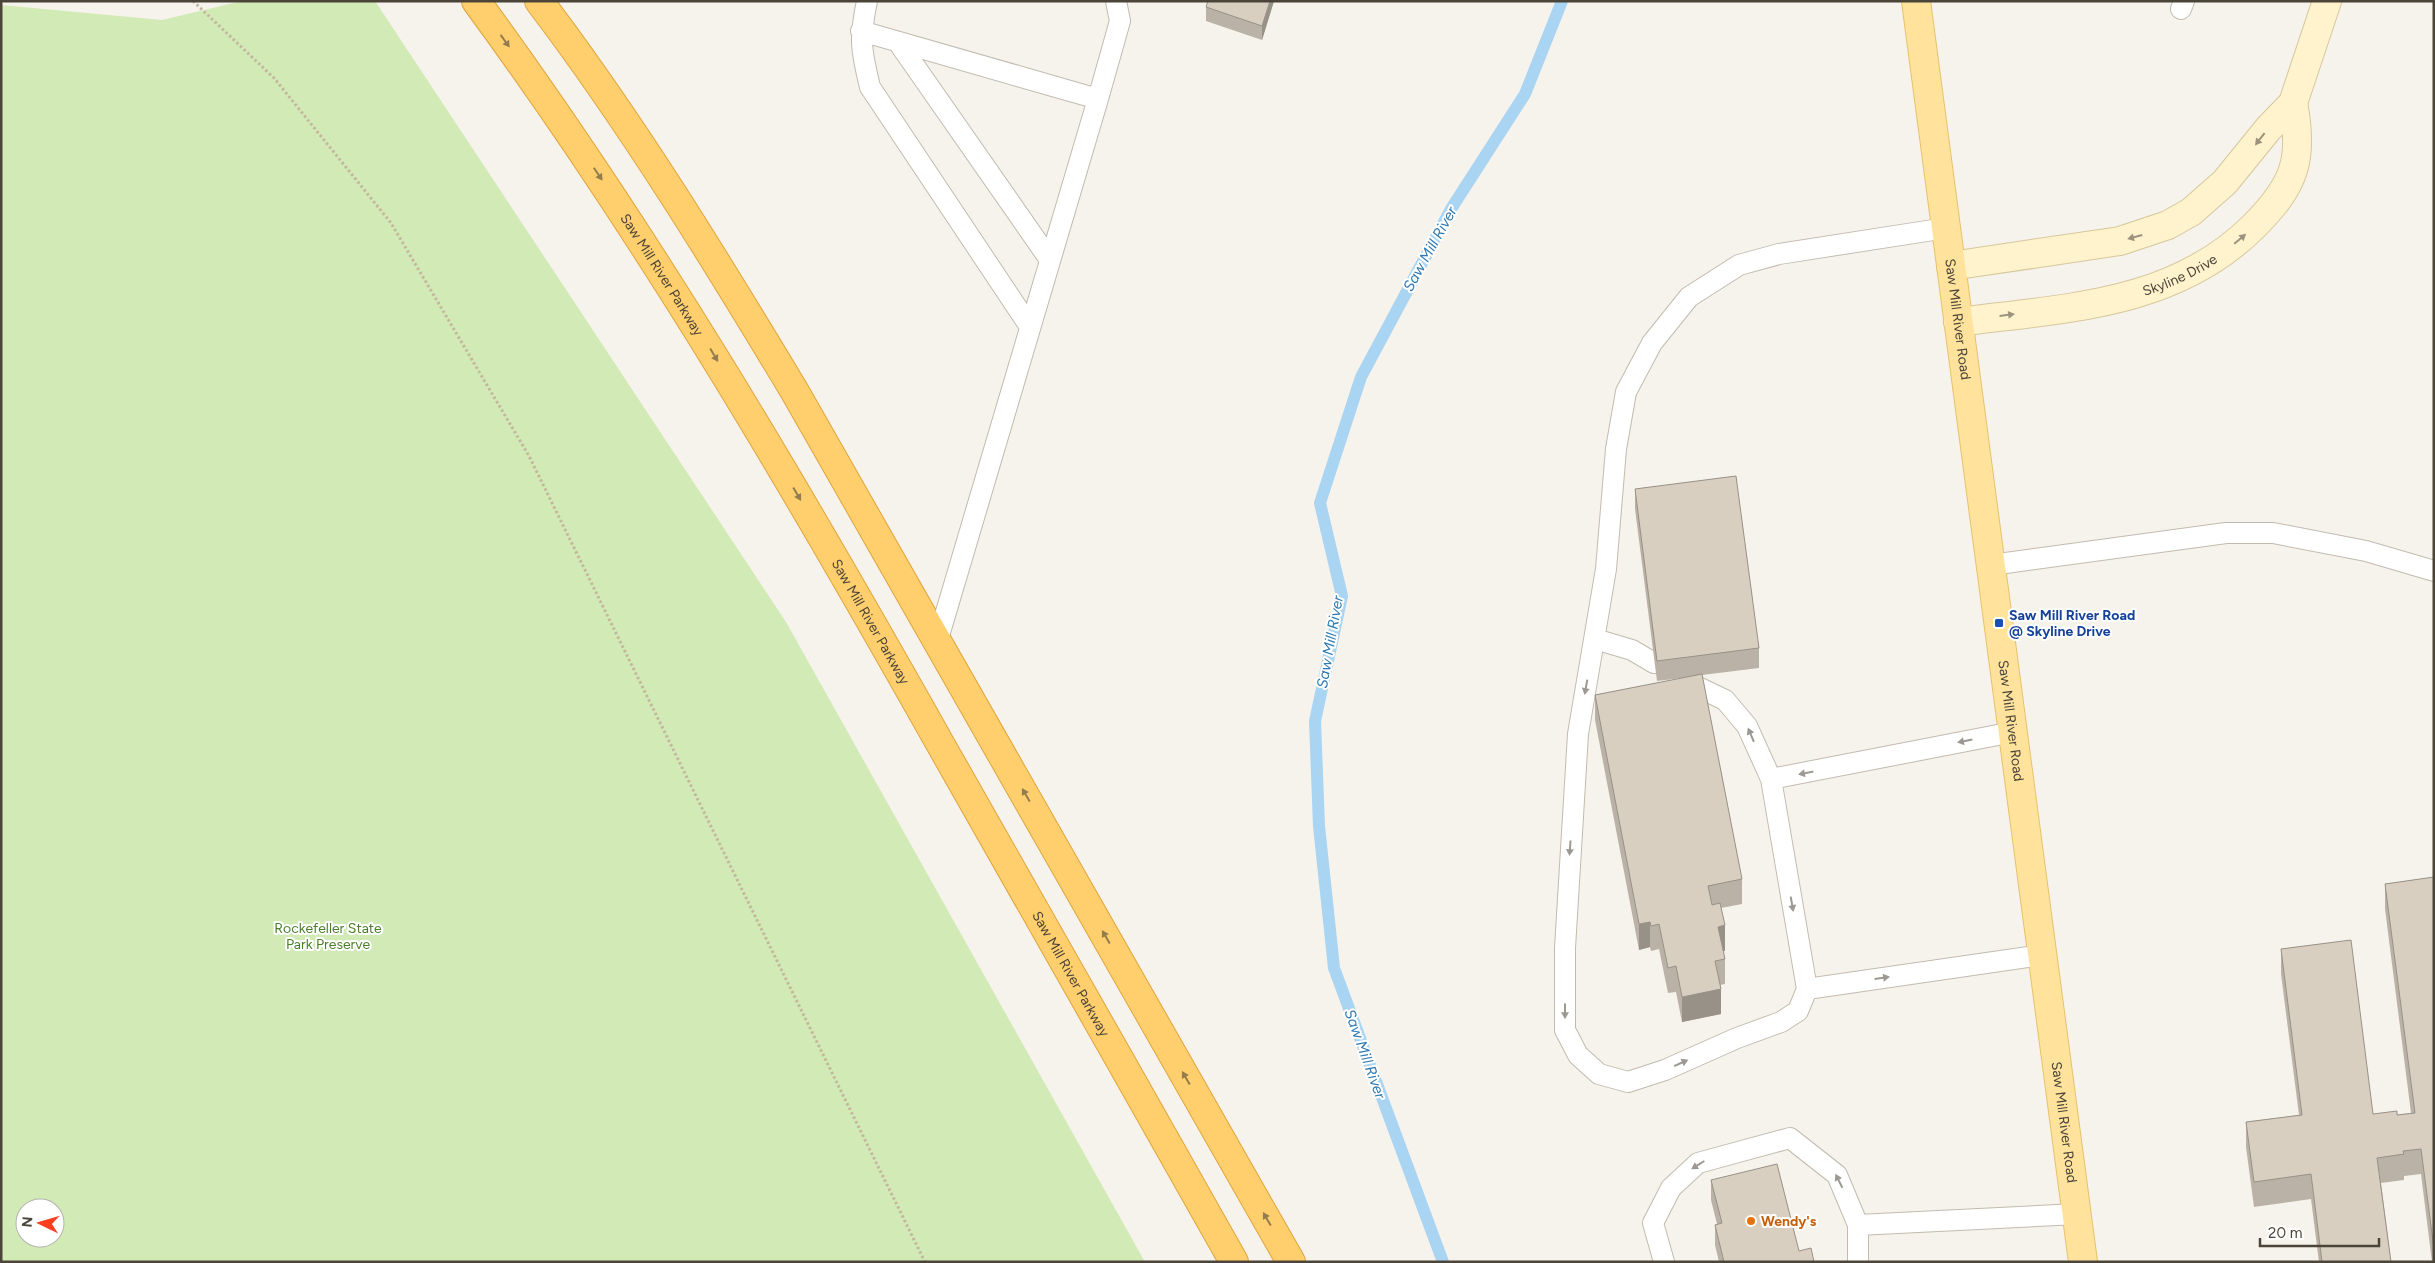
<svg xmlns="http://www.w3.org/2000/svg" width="2435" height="1263" viewBox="0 0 2435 1263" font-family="Figtree,sans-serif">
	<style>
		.green { fill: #d2eab5; fill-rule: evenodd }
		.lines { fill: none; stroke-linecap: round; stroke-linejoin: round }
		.stream { stroke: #a9d4f2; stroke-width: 12 }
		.lane-casing { stroke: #c2bbae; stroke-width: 22 }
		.secondary-casing { stroke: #d6c79b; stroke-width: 30 }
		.primary-casing { stroke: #e6c16a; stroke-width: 30 }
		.highway-casing { stroke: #e0a43c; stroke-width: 30 }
		.path { stroke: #c4b79f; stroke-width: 3; stroke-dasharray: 2.5 2.5; stroke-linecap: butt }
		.lane { stroke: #fff; stroke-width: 20 }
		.secondary { stroke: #fff3cd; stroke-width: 28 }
		.primary { stroke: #ffe39c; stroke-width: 28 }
		.highway { stroke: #ffcf6e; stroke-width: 28 }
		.wall { fill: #bab2a6 }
		.shaded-wall { fill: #979187 }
		.building { fill: #d8cfc1; stroke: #979187 }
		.oneway { fill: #937c4e }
		.oneway2 { fill: #9c937c }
		.oneway3 { fill: #9c9892 }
		.transit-dot { fill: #1a4fb4; stroke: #fff; stroke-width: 2 }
		.food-dot { fill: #e8710a; stroke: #fff; stroke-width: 2 }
		.labels { text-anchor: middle; stroke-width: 4; stroke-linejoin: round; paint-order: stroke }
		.street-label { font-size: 14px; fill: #4b4439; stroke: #fff }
		.transit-label { font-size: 14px; font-weight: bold; fill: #164399; stroke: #fff; text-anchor: start }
		.park-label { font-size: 14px; fill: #4a7f2a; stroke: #fff }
		.food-label { font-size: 14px; font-weight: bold; fill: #c56008; stroke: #fff; text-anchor: start }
		.water-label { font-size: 15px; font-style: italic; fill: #2e7ab2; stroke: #fff }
	</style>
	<rect width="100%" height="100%" fill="#f6f3ec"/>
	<path class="green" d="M242,1H375L786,622L1145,1262H1V5L162,20ZM25,1208H55V1238H25Z"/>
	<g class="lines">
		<path class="stream" d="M1443,1262L1334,968L1319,826L1315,721L1342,596L1320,503L1361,377L1451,209L1525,94L1562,1"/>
		<defs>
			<path id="lane" d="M867,1C859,39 861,50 870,87L1030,327
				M2181,9L2184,1
				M861,31L1098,99
				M898,42L1050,260
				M1991,565L2226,533H2273L2366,551L2434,571
				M938,639L1098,99L1120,21L1116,1
				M1595,639L1632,650L1654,663
				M1679,678L1725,700L1747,726L1771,779
				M2013,732L1771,779L1807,989L2042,955
				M1807,989L1798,1011L1781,1022L1737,1038L1665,1070L1628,1082L1599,1074L1578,1055L1565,1030V948L1578,734L1606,569L1616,449L1626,392L1652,343L1689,297L1739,265L1779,254L1946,228
				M1858,1225L2077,1214
				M1664,1262L1653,1223L1671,1188L1698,1163L1790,1138L1837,1175L1858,1225V1262"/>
			<g id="secondary">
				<path d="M1951,266L2120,241L2168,225L2191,212L2225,182L2268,129L2293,103L2327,1"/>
				<path id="s1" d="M1958,322C2065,308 2174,306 2254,226C2295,185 2304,159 2293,103"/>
			</g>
			<g id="primary">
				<path id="s2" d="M1916,1L2083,1262"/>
			</g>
			<g id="highway">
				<path id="s3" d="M476,1C650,238 798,491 942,747C1040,919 1137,1090 1234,1262"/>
				<path d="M539,1C633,125 715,259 795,392L1291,1262"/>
			</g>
		</defs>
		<use href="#lane" class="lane-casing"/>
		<use href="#secondary" class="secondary-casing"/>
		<use href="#primary" class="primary-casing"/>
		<use href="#highway" class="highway-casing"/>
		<path class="path" d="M193,1L274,78L391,223L529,456L925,1262"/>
		<use href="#lane" class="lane"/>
		<use href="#secondary" class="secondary"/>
		<use href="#primary" class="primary"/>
		<use href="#highway" class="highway"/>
	</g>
	<path class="wall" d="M1274,1L1262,40L1206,21V7Z
		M1635,489L1759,648V668L1702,675L1742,879V904L1721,908L1725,951H1723L1725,959V984L1720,985L1721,1014L1682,1022L1676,992L1668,993L1659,949L1651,951L1650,947L1639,950L1595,720V695L1690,677L1657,681L1635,509Z
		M2434,877V1262H2432L2421,1174L2404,1176V1180L2381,1183L2391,1262H2319L2311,1199L2254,1207L2246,1147V1122L2299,1115L2281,974V949L2373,1114L2397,1115L2411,1113L2385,909V884Z
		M1711,1180L1799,1251L1814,1262H1719L1715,1245V1225L1717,1224L1711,1200Z"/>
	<path class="shaded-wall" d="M1270,1H1274L1262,40V26Z
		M1650,922V947L1639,950V924Z
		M1725,925V951L1718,952V927Z
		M1721,989V1014L1682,1022V997Z"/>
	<path class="building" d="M1208,1H1270L1262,26L1206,7Z
		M1736,476L1759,648L1657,661L1635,489Z
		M1702,674L1742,879L1708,886L1712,905L1720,903L1725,925L1718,927L1725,959L1715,961L1721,989L1682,997L1676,966L1668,968L1659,924L1651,926L1650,922L1639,924L1595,695Z
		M2434,877V1249L2421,1149L2403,1151L2404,1154L2377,1158L2391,1262H2322L2311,1174L2254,1182L2246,1122L2302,1115L2281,949L2351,940L2373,1114L2397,1111V1115L2415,1113L2385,884Z
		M1777,1164L1799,1251L1811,1248L1814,1262H1724L1715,1225L1722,1223L1711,1180Z"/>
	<defs><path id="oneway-solid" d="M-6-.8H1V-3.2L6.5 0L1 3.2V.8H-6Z" transform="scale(1.25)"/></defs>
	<g class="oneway">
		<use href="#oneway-solid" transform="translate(505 41) rotate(54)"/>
		<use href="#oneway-solid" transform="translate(598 174) rotate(56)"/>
		<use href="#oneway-solid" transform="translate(714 355) rotate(59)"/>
		<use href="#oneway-solid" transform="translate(797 494) rotate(60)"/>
		<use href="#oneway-solid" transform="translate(1026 795) rotate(-120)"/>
		<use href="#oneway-solid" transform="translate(1106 937) rotate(-120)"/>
		<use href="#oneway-solid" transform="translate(1186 1078) rotate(-120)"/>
		<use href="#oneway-solid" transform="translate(1267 1219) rotate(-120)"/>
	</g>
	<g class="oneway2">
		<use href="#oneway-solid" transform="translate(2260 139) rotate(128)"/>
		<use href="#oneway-solid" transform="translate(2135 237) rotate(165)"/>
		<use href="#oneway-solid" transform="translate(2240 239) rotate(-40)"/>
		<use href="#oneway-solid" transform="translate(2007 315) rotate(-7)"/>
	</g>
	<g class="oneway3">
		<use href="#oneway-solid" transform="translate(1586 687) rotate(100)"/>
		<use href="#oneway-solid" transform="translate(1751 735) rotate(-113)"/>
		<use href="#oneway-solid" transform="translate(1965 741) rotate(169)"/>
		<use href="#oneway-solid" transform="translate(1806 773) rotate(169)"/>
		<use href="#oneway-solid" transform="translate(1570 848) rotate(94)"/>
		<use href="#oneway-solid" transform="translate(1792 904) rotate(80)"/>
		<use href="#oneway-solid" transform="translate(1882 978) rotate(-8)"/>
		<use href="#oneway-solid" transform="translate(1565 1011) rotate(90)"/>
		<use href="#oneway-solid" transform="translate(1681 1063) rotate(-24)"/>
		<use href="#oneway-solid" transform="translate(1698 1165) rotate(148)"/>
		<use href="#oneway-solid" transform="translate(1839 1181) rotate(-117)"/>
	</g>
	<rect class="transit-dot" x="1994" y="618" width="10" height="10" rx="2.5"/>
	<circle class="food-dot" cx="1751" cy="1221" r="5"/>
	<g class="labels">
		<g class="street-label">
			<text dy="5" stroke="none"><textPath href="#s3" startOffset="331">Saw Mill River Parkway</textPath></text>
			<text dy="5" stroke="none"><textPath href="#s1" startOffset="228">Skyline Drive</textPath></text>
			<text dy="5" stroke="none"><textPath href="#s2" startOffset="321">Saw Mill River Road</textPath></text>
			<text dy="5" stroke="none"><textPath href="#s3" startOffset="736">Saw Mill River Parkway</textPath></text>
			<text dy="5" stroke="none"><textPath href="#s2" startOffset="726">Saw Mill River Road</textPath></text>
			<text dy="5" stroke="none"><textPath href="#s3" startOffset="1141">Saw Mill River Parkway</textPath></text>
			<text dy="5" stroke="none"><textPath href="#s2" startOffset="1131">Saw Mill River Road</textPath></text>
		</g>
		<g class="transit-label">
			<text x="2009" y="620">Saw Mill River Road<tspan x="2009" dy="16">@ Skyline Drive</tspan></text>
		</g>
		<g class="park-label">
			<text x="328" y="933">Rockefeller State<tspan x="328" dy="16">Park Preserve</tspan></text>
		</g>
		<g class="food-label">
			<text x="1761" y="1226">Wendy's</text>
		</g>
		<g class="water-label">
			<text transform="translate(1430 249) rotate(-61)" y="5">Saw Mill River</text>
			<text transform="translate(1330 642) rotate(-80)" y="5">Saw Mill River</text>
			<text transform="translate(1365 1054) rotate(70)" y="5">Saw Mill River</text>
		</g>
	</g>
	<rect width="2435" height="1263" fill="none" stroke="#4b4439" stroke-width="5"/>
	<g transform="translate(40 1223) rotate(275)"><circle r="24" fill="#ffffff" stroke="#b7b4b0"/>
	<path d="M0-4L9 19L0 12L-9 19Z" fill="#fc3f1d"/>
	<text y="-8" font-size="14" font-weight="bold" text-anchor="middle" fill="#4b4439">N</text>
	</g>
	<path d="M2260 1238v8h119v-8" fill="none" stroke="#4b4439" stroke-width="2.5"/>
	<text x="2268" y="1238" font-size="15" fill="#4b4439" stroke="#ffffff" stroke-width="4" paint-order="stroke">20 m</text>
</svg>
